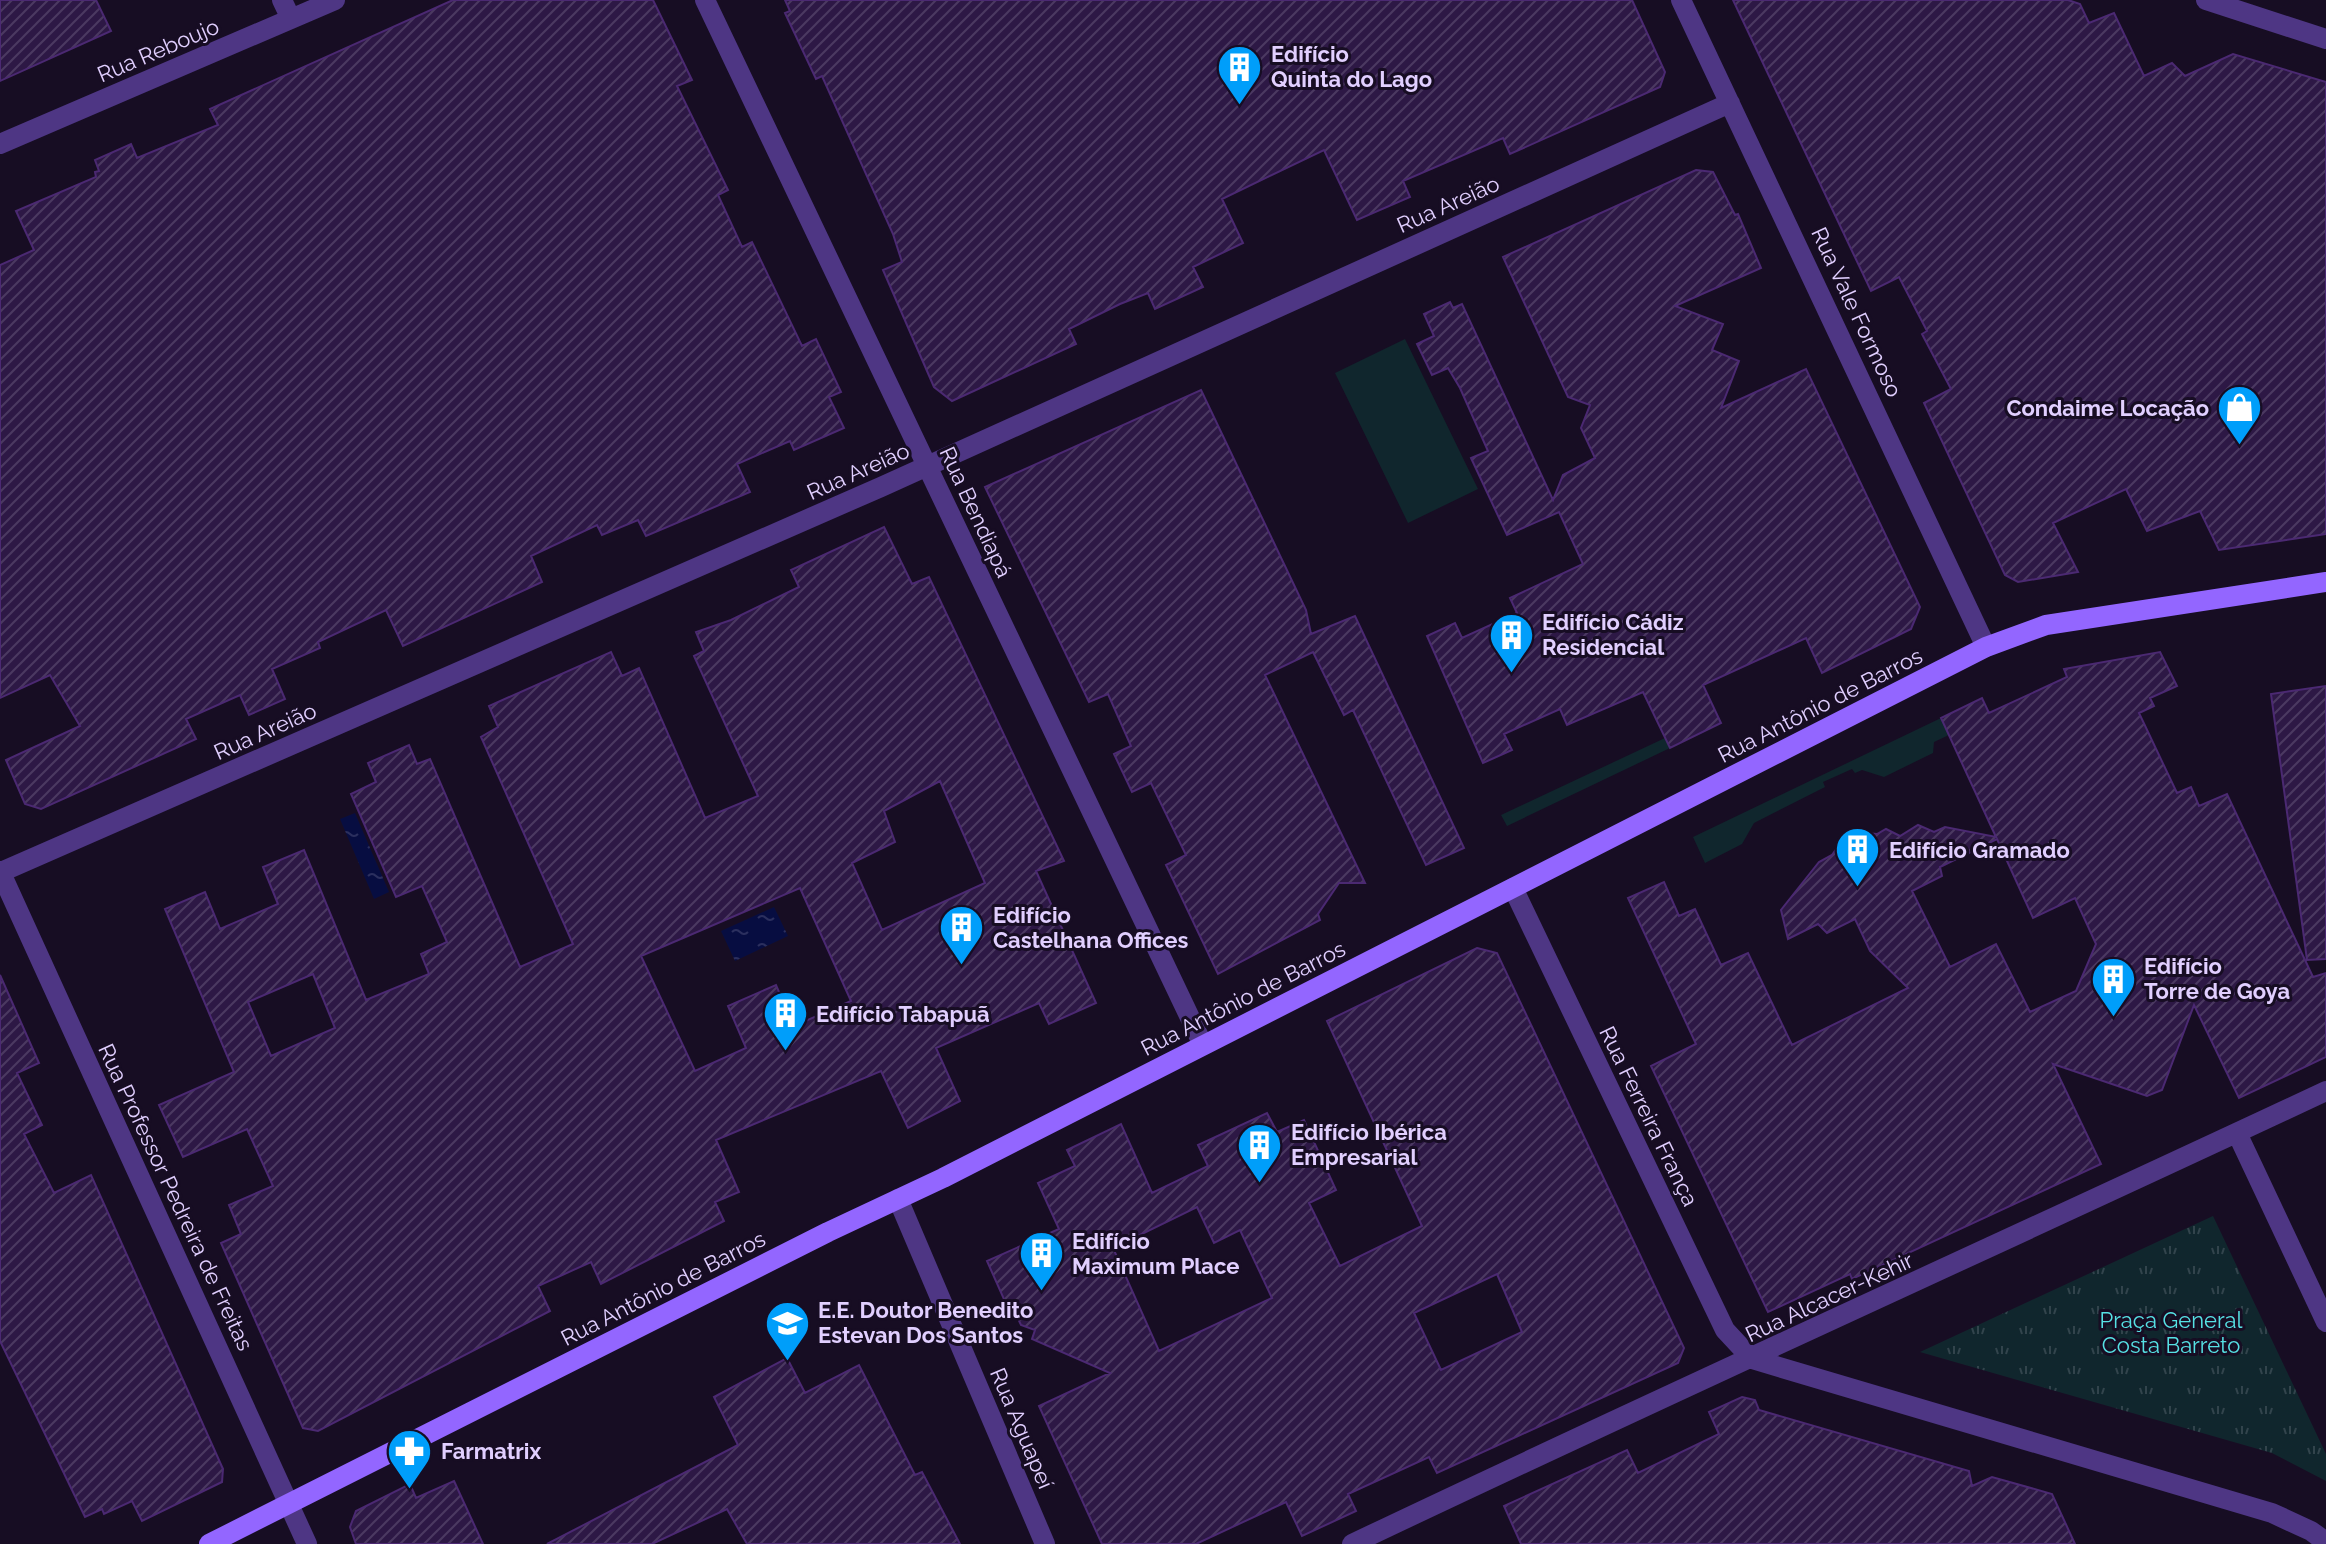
<svg xmlns="http://www.w3.org/2000/svg" width="2326" height="1544" viewBox="0 0 2326 1544" font-family="Raleway,sans-serif">
	<style>
		.park { fill: url(#park-tufts) }
		.garden { fill: #10262d }
		.water { fill: url(#water-ripples) }
		.building { fill: url(#building-hatch); stroke: #4b2972; stroke-width: 2; fill-rule: evenodd }
		.lines { fill: none; stroke-linecap: round; stroke-linejoin: round }
		.minor { stroke: #4e3684; stroke-width: 20 }
		.tertiary { stroke: #4e3684; stroke-width: 20 }
		.secondary { stroke: #9366ff; stroke-width: 20 }
		.labels { text-anchor: middle; stroke-width: 6; stroke-linejoin: round; paint-order: stroke }
		.street-label { font-size: 22px; fill: #e1cfff; stroke: #170d23 }
		.poi-label { font-size: 22px; font-weight: bold; fill: #e1cfff; stroke: #170d23; text-anchor: start }
		.park-label { font-size: 22px; fill: #56e1e4; stroke: #170d23 }
	</style>
	<defs>
		<pattern id="park-tufts" width="24" height="20" patternUnits="userSpaceOnUse" patternTransform="scale(2)"><rect width="24" height="20" fill="#10262d"/><path d="M3 7l-1-3M5 7V3M7 7l1-3M15 17l-1-3M17 17v-4M19 17l1-3" fill="none" stroke="#32444c"/></pattern>
		<pattern id="water-ripples" width="26" height="14" patternUnits="userSpaceOnUse" patternTransform="scale(2)"><rect width="26" height="14" fill="#070d41"/><path d="M2 4q2-2 4 0t4 0M15 11q2-2 4 0t4 0" fill="none" stroke="#2b2f5e"/></pattern>
		<pattern id="building-hatch" width="6" height="6" patternUnits="userSpaceOnUse" patternTransform="scale(2)"><rect width="6" height="6" fill="#2d1845"/><path d="M-1 1l2-2M0 6l6-6M5 7l2-2" fill="none" stroke="#4b3961"/></pattern>
	</defs>
	<rect width="100%" height="100%" fill="#170d23"/>
	<path class="park" d="M2213,1216L2326,1454V1481L2272,1453L1920,1352Z"/>
	<path class="garden" d="M1405,339L1478,489L1408,523L1335,373Z
		M1941,718L1949,735L1934,742L1933,753L1884,777L1862,770L1855,773L1852,769L1823,782L1825,787L1754,823L1742,844L1705,863L1693,837Z
		M1665,738L1670,748L1507,826L1501,815Z"/>
	<path class="water" d="M355,813L389,892L374,899L340,819Z
		M774,907L788,936L735,961L721,931Z"/>
	<path class="building" d="M0,0H96L111,31L0,81Z
		M453,0H653L692,80L677,86L728,190L718,195L742,247L752,242L802,346L816,339L841,392L829,397L844,428L794,450L790,441L737,464L750,492L646,536L638,520L602,535L597,525L531,556L542,582L403,646L386,610L318,642L320,648L272,669L285,699L249,715L240,695L186,719L196,739L41,809L25,804L6,760L80,726L50,675L0,698V265L34,250L16,211L96,177L95,172L99,171L95,160L131,144L137,158L218,125L210,109Z
		M785,0H1632L1665,72L1660,87L1510,154L1503,138L1403,181L1410,197L1357,220L1324,150L1222,199L1243,243L1193,267L1203,287L1155,309L1148,293L1120,304L1069,329L1076,344L952,401L934,387L883,270L902,262L893,234L822,76L816,79L785,13L790,11Z
		M1733,0H2068L2080,4L2089,23L2114,13L2144,76L2172,63L2185,76L2233,54L2326,82V534L2219,550L2200,511L2147,531L2126,489L2053,523L2078,572L2018,582L2005,575L1924,403L1951,389L1922,334L1927,331L1899,277L1871,291Z
		M1696,170L1713,172L1735,215L1738,214L1761,268L1675,306L1723,324L1712,350L1739,361L1721,408L1806,369L1920,607L1911,629L1822,673L1806,638L1703,685L1721,723L1670,748L1643,692L1567,725L1560,709L1504,734L1512,750L1483,763L1427,636L1455,623L1462,638L1517,613L1510,598L1583,564L1559,512L1507,535L1471,458L1488,451L1460,388L1448,368L1432,375L1417,344L1434,336L1424,314L1450,302L1453,308L1462,304L1553,500L1563,475L1595,458L1581,428L1590,405L1568,397L1503,257Z
		M1201,390L1306,610L1311,634L1355,616L1464,848L1426,865L1353,710L1344,715L1313,652L1265,675L1365,883H1339L1318,914L1320,920L1218,974L1166,865L1186,855L1151,783L1132,792L1114,754L1131,746L1108,694L1089,702L985,487Z
		M884,527L912,584L929,577L1064,861L1036,871L1096,1003L1049,1024L1039,1003L936,1048L960,1101L908,1128L881,1071L716,1140L739,1192L715,1202L724,1221L601,1284L591,1262L538,1286L550,1311L318,1431L303,1428L221,1243L241,1234L229,1205L273,1186L247,1129L183,1157L159,1105L234,1072L165,909L205,892L220,929L278,904L263,867L304,850L366,1000L429,974L421,954L447,942L422,886L396,897L351,794L376,782L368,763L409,745L417,764L430,759L520,967L573,944L481,737L498,727L489,706L611,652L622,676L639,668L705,818L758,796L694,656L704,651L696,632L731,620L799,587L791,570ZM940,781L985,883L882,930L852,863L895,842L884,811ZM800,888L851,1001L794,1026L776,985L728,1006L746,1048L695,1071L641,956ZM313,974L335,1028L271,1056L248,1002Z
		M2160,652L2177,686L2150,698L2154,706L2139,713L2177,793L2191,787L2199,806L2227,794L2313,977L2326,973V1057L2239,1098L2194,1005L2162,1090L2147,1096L2053,1064L2101,1164L1852,1279L1850,1274L1768,1312L1651,1066L1696,1044L1628,898L1664,882L1679,916L1695,909L1721,965L1748,953L1792,1045L1908,988L1870,951L1855,919L1827,933L1818,924L1788,939L1781,910L1819,862L1832,855L1839,845L1848,847L1866,833L1877,834L1886,829L1900,836L1918,825L1934,832L1945,827L1996,837L1941,718L1982,698L1989,713L2067,677L2064,669ZM1997,839L2033,918L2075,898L2096,944L2076,991L2030,1012L1996,944L1950,967L1912,891L1942,876L1940,867Z
		M2326,686V959L2307,960L2271,694Z
		M1477,948L1497,953L1684,1348L1678,1363L1437,1473L1429,1457L1348,1494L1356,1511L1302,1536L1286,1502L1196,1544H1102L1039,1406L1110,1373L1032,1339L1035,1330L1021,1325L1011,1304L1007,1306L987,1261L1059,1229L1038,1183L1075,1166L1067,1150L1121,1124L1152,1193L1208,1166L1198,1145L1267,1113L1277,1132L1304,1120L1336,1190L1309,1203L1340,1266L1422,1226L1327,1021ZM1197,1207L1214,1243L1240,1230L1272,1298L1159,1351L1113,1248ZM1497,1274L1522,1332L1441,1370L1414,1313Z
		M0,975L39,1063L17,1073L42,1125L24,1134L54,1193L91,1175L223,1469L222,1482L142,1521L132,1501L104,1514L102,1509L85,1517L0,1341Z
		M787,1358L805,1393L859,1365L915,1475L922,1472L960,1544H747L727,1509L652,1544H547L738,1445L714,1397Z
		M1742,1397L1755,1400L1759,1410L1969,1471L1972,1486L1992,1477L2052,1494L2075,1544H1521L1504,1506L1627,1450L1638,1473L1719,1434L1709,1412Z
		M454,1481L483,1544H356L350,1527L356,1511L410,1484L416,1498Z"/>
	<g class="lines">
		<path class="minor" d="M282,0L291,19
			M705,0L1203,1045
			M1681,0L1986,647
			M0,144L335,0
			M0,871L307,1544
			M1,872L881,487L1730,103
			M1513,888L1725,1330L1752,1359L2272,1513L2311,1531L2326,1542
			M2237,1133L2326,1322
			M898,1199L1045,1544
			M1352,1544C1675,1390 2002,1243 2326,1091"/>
		<path class="tertiary" d="M2206,0L2326,39"/>
		<path class="secondary" d="M209,1544L828,1232L943,1178L1986,647L2046,625L2326,582"/>
	</g>
	<defs>
		<symbol id="building-pin" viewBox="-11 -11 22 30"><path d="M0 17L-7.5 6A9.5 9.5 0 1 1 7.5 6Z" fill="#009efa" stroke="#170d23"/><path d="M-4-6H4V6H1V3H-1V6H-4ZM-2.5-4.3h1.7v1.8h-1.7ZM.8-4.3h1.7v1.8H.8ZM-2.5-1h1.7V.8h-1.7ZM.8-1h1.7V.8H.8Z" fill="#fff"/></symbol>
		<symbol id="shop-pin" viewBox="-11 -11 22 30"><path d="M0 17L-7.5 6A9.5 9.5 0 1 1 7.5 6Z" fill="#009efa" stroke="#170d23"/><path d="M-5-2.5h2.3a2.7 3.5 0 0 1 5.4 0H5L5.5 6h-11ZM-1.5-2.5h3a1.5 2.3 0 0 0-3 0Z" fill="#fff"/></symbol>
		<symbol id="school-pin" viewBox="-11 -11 22 30"><path d="M0 17L-7.5 6A9.5 9.5 0 1 1 7.5 6Z" fill="#009efa" stroke="#170d23"/><path d="M0-5L7-2L0 1L-7-2ZM-4 1L0 2.5L4 1V4Q0 6-4 4Z" fill="#fff"/></symbol>
		<symbol id="pharmacy-pin" viewBox="-11 -11 22 30"><path d="M0 17L-7.5 6A9.5 9.5 0 1 1 7.5 6Z" fill="#009efa" stroke="#170d23"/><path d="M-2-6h4v4h4v4h-4v4h-4v-4h-4v-4h4Z" fill="#fff"/></symbol>
	</defs>
	<g fill-rule="evenodd">
		<use href="#building-pin" x="1214" y="42" width="51" height="69"/>
		<use href="#shop-pin" x="2214" y="382" width="51" height="69"/>
		<use href="#building-pin" x="1486" y="610" width="51" height="69"/>
		<use href="#building-pin" x="1832" y="824" width="51" height="69"/>
		<use href="#building-pin" x="936" y="902" width="51" height="69"/>
		<use href="#building-pin" x="2088" y="954" width="51" height="69"/>
		<use href="#building-pin" x="760" y="988" width="51" height="69"/>
		<use href="#building-pin" x="1234" y="1120" width="51" height="69"/>
		<use href="#building-pin" x="1016" y="1228" width="51" height="69"/>
		<use href="#school-pin" x="762" y="1298" width="51" height="69"/>
		<use href="#pharmacy-pin" x="384" y="1426" width="51" height="69"/>
	</g>
	<g class="labels">
		<g class="street-label">
			<text transform="translate(158 50) rotate(-23)" y="8">Rua Reboujo</text>
			<text transform="translate(1448 204) rotate(-24)" y="8">Rua Areião</text>
			<text transform="translate(1857 312) rotate(65)" y="8">Rua Vale Formoso</text>
			<text transform="translate(858 471) rotate(-24)" y="8">Rua Areião</text>
			<text transform="translate(976 512) rotate(65)" y="8">Rua Bendiapá</text>
			<text transform="translate(1820 705) rotate(-27)" y="8">Rua Antônio de Barros</text>
			<text transform="translate(265 731) rotate(-24)" y="8">Rua Areião</text>
			<text transform="translate(1243 998) rotate(-27)" y="8">Rua Antônio de Barros</text>
			<text transform="translate(1649 1116) rotate(64)" y="8">Rua Ferreira França</text>
			<text transform="translate(176 1197) rotate(65)" y="8">Rua Professor Pedreira de Freitas</text>
			<text transform="translate(663 1288) rotate(-27)" y="8">Rua Antônio de Barros</text>
			<text transform="translate(1829 1297) rotate(-25)" y="8">Rua Alcacer-Kehir</text>
			<text transform="translate(1022 1428) rotate(67)" y="8">Rua Aguapeí</text>
		</g>
		<g class="poi-label">
			<text x="1271" y="62">Edifício<tspan x="1271" dy="25">Quinta do Lago</tspan></text>
			<text x="2209" y="416" text-anchor="end">Condaime Locação</text>
			<text x="1542" y="630">Edifício Cádiz<tspan x="1542" dy="25">Residencial</tspan></text>
			<text x="1889" y="858">Edifício Gramado</text>
			<text x="993" y="923">Edifício<tspan x="993" dy="25">Castelhana Offices</tspan></text>
			<text x="2144" y="974">Edifício<tspan x="2144" dy="25">Torre de Goya</tspan></text>
			<text x="816" y="1022">Edifício Tabapuã</text>
			<text x="1291" y="1140">Edifício Ibérica<tspan x="1291" dy="25">Empresarial</tspan></text>
			<text x="1072" y="1249">Edifício<tspan x="1072" dy="25">Maximum Place</tspan></text>
			<text x="818" y="1318">E.E. Doutor Benedito<tspan x="818" dy="25">Estevan Dos Santos</tspan></text>
			<text x="441" y="1459">Farmatrix</text>
		</g>
		<g class="park-label">
			<text x="2171" y="1328">Praça General<tspan x="2171" dy="25">Costa Barreto</tspan></text>
		</g>
	</g>
</svg>
